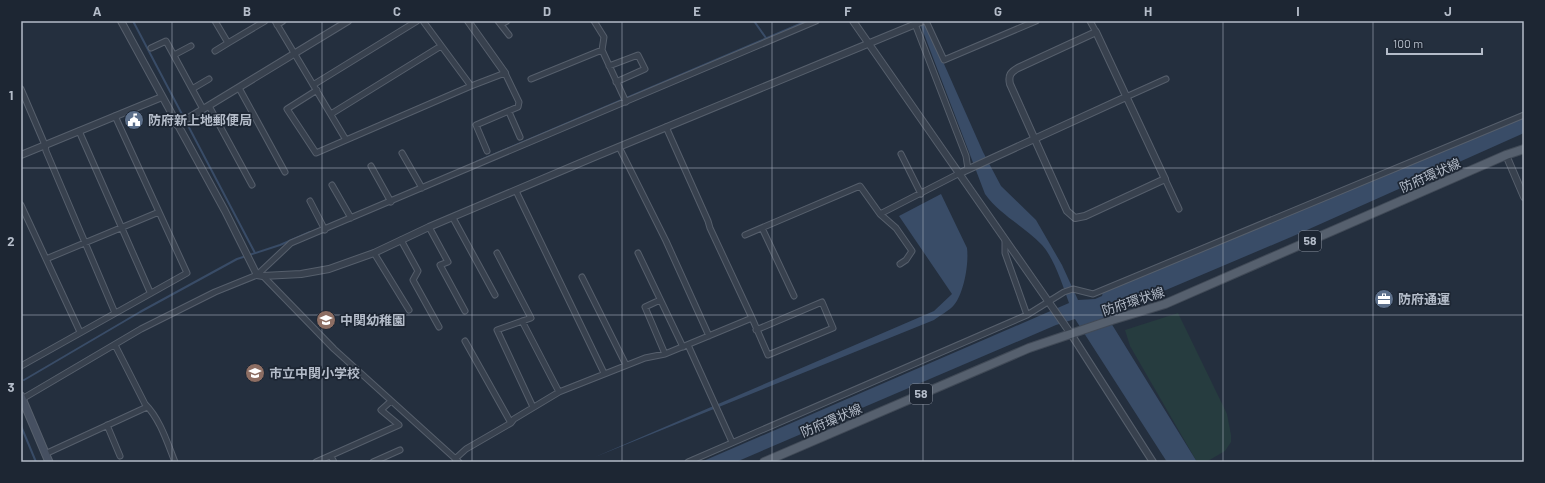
<svg xmlns="http://www.w3.org/2000/svg" width="1545" height="483" viewBox="0 0 1545 483" font-family="Barlow,'Noto Sans JP',sans-serif">
	<style>
		.green { fill: #263c3f }
		.water { fill: #394c67 }
		.lines { fill: none; stroke-linecap: round; stroke-linejoin: round }
		.stream { stroke: #394c67; stroke-width: 2 }
		.minor-casing { stroke: #565f6c; stroke-width: 7 }
		.tertiary-casing { stroke: #565f6c; stroke-width: 8 }
		.secondary-casing { stroke: #565f6c; stroke-width: 9 }
		.primary-casing { stroke: #414a57; stroke-width: 10 }
		.minor { stroke: #38414e; stroke-width: 5 }
		.tertiary { stroke: #38414e; stroke-width: 6 }
		.secondary { stroke: #465061; stroke-width: 7 }
		.primary { stroke: #56606e; stroke-width: 8 }
		.grid { fill: none; stroke: #b4bcc9; stroke-width: 1; stroke-opacity: 0.55 }
		.labels { text-anchor: middle; stroke-width: 3.5; stroke-linejoin: round; paint-order: stroke }
		.shield { fill: #1d2633; stroke: #878f9c; stroke-width: 1 }
		.shield-label { font-size: 12px; font-weight: bold; fill: #b4bcc9 }
		.poi-label { font-size: 13px; font-weight: bold; fill: #b4bcc9; stroke: #1d2633; text-anchor: start }
		.street-label { font-size: 13px; fill: #b4bcc9; stroke: #1d2633 }
		.neatline { fill: none; stroke: #b4bcc9; stroke-width: 1.5 }
		.grid-label { font-size: 13px; text-anchor: middle; font-weight: bold; fill: #b4bcc9 }
	</style>
	<rect width="100%" height="100%" fill="#242f3e"/>
	<path class="green" d="M1178,313L1227,414L1231,435V442L1225,451L1206,462H1197L1130,346L1125,330Z"/>
	<path class="water" d="M919,21H925L983,152L1001,186L1036,220L1062,265L1078,300L1095,299L1102,296L1103,292L1524,115V133L1298,234L1166,290L1103,310L1197,462H1167L1075,319L1056,325L736,462H701L1069,303C1063,286 1054,258 1042,245C1024,226 1000,215 985,194Z
		M941,194L967,248C969,263 964,293 954,305C949,311 940,315 934,320L595,457L934,311L952,294L899,216Z"/>
	<g class="lines">
		<path class="stream" d="M133,21L255,253
			M754,21L766,38
			M476,162L807,21
			M24,380L140,312L237,259L280,245L310,232
			M21,426L36,462"/>
		<defs>
			<path id="minor" d="M215,21L228,43L265,21
				M275,21L346,140L471,86L505,73L519,102L518,107L476,125L487,151
				M423,21L471,86
				M498,21L509,35
				M594,21L604,37L602,50L626,102
				M926,21L944,60L1036,21
				M1090,21L1096,32
				M501,24L507,21
				M915,24L966,156L968,169
				M277,25L283,21
				M151,48L166,41L203,109
				M215,51L228,43
				M174,55L191,46
				M609,66L638,55L645,69L616,82
				M531,79L602,50
				M313,85L417,21
				M239,88L285,172
				M21,89L45,145L46,151L115,313
				M192,89L209,79
				M317,90L287,109L316,153L346,140
				M1126,97L1166,79
				M209,106L252,185
				M509,112L520,137
				M331,114L441,46
				M666,127L708,221L710,228L752,318L768,355L833,328L822,302L756,330
				M79,131L150,292
				M619,147L666,241L709,336
				M402,153L422,188
				M901,154L921,194
				M371,166L391,202
				M1165,179L1179,209
				M332,185L351,218
				M516,191L604,373
				M310,201L325,230
				M21,205L80,332
				M880,214L958,174
				M453,218L495,295
				M429,227L448,262L440,265L465,311
				M762,228L794,296
				M745,235L860,186L880,214L896,228L912,251L906,260L900,264
				M401,240L418,271L413,280L439,327
				M1005,240V253L1027,315
				M374,253L409,310
				M497,253L531,318L497,330L533,407
				M638,253L683,347
				M46,259L159,212
				M263,276L334,349L459,462
				M582,277L626,365
				M660,300L645,307L665,354
				M522,321L559,392
				M465,341L511,423
				M115,345L145,404C160,419 167,442 175,462
				M688,345L732,442
				M21,366L187,273L115,116
				M22,399L141,329L215,292L257,275L291,243L816,21
				M107,425L120,456
				M45,454L147,407
				M331,456L334,462
				M455,459L466,449L511,423L514,419L559,392L645,358L665,354L752,318
				M316,462L399,425L381,410L391,401
				M373,462L400,450
				M688,462L1027,315L1064,292L1073,289L1093,294L1524,115"/>
			<path id="tertiary" d="M121,21L225,211L257,275L263,276L301,274L329,269L374,253L429,227L592,158L923,21
				M468,21L505,73
				M853,21L1071,334L1153,462
				M1096,32L1165,179L1085,216L1075,218L1067,211L1010,84C1008,75 1011,72 1018,68Z
				M177,125L348,21
				M21,155L162,97
				M1506,155L1524,197
				M958,174L1126,97"/>
			<path id="secondary" d="M21,396L49,462"/>
			<path id="primary" d="M764,462L1029,348L1112,320L1165,304L1506,155L1524,149"/>
		</defs>
		<use href="#minor" class="minor-casing"/>
		<use href="#tertiary" class="tertiary-casing"/>
		<use href="#secondary" class="secondary-casing"/>
		<use href="#primary" class="primary-casing"/>
		<use href="#minor" class="minor"/>
		<use href="#tertiary" class="tertiary"/>
		<use href="#secondary" class="secondary"/>
		<use href="#primary" class="primary"/>
	</g>
	<path class="grid" d="M172,21V462M322,21V462M472,21V462M622,21V462M772,21V462M923,21V462M1073,21V462M1223,21V462M1373,21V462M21,168H1524M21,315H1524"/>
	<defs>
		<symbol id="civic-disc" viewBox="-11 -11 22 22"><circle r="9.5" fill="#5c6f8a" stroke="#1d2633"/><path d="M-.6-6.5H3V-4.5H.6V-3L4-1V1h2V6H-6V1h2V-1L-.6-3ZM-1.2 2.5V6h2.4V2.5Z" fill="#fff"/></symbol>
		<symbol id="office-disc" viewBox="-11 -11 22 22"><circle r="9.5" fill="#5c6f8a" stroke="#1d2633"/><path d="M-6-3h4V-5.5h4V-3h4V5H-6ZM-1-4.5V-3h2v-1.5ZM-6 0V1H6V0Z" fill="#fff"/></symbol>
		<symbol id="school-disc" viewBox="-11 -11 22 22"><circle r="9.5" fill="#8d6e63" stroke="#1d2633"/><path d="M0-5L7-2L0 1L-7-2ZM-4 1L0 2.5L4 1V4Q0 6-4 4Z" fill="#fff"/></symbol>
	</defs>
	<g fill-rule="evenodd">
		<use href="#civic-disc" x="123" y="109" width="22" height="22"/>
		<use href="#office-disc" x="1373" y="288" width="22" height="22"/>
		<use href="#school-disc" x="315" y="309" width="22" height="22"/>
		<use href="#school-disc" x="244" y="362" width="22" height="22"/>
	</g>
	<g class="labels">
		<g class="shield">
			<rect x="1299" y="231" width="22" height="20" rx="3"/>
			<rect x="910" y="384" width="22" height="20" rx="3"/>
		</g>
		<g class="shield-label">
			<text x="1310" y="245">58</text>
			<text x="921" y="398">58</text>
		</g>
		<g class="poi-label">
			<text x="148" y="125">防府新上地郵便局</text>
			<text x="1398" y="304">防府通運</text>
			<text x="340" y="325">中関幼稚園</text>
			<text x="269" y="378">市立中関小学校</text>
		</g>
		<g class="street-label">
			<text transform="translate(1430 175) rotate(-24)" y="5">防府環状線</text>
			<text transform="translate(1133 301) rotate(-18)" y="5">防府環状線</text>
			<text transform="translate(831 420) rotate(-23)" y="5">防府環状線</text>
		</g>
	</g>
	<rect width="1545" height="483" fill="none" stroke="#1d2633" stroke-width="44"/>
	<path d="M1387 48v6h95v-6" fill="none" stroke="#b4bcc9" stroke-width="2"/>
	<text x="1393" y="48" font-size="12" fill="#b4bcc9" stroke="#1d2633" stroke-width="3" paint-order="stroke">100 m</text>
	<rect x="22" y="22" width="1501" height="439" class="neatline"/>
	<g class="grid-label">
		<text x="97" y="16">A</text>
		<text x="247" y="16">B</text>
		<text x="397" y="16">C</text>
		<text x="547" y="16">D</text>
		<text x="697" y="16">E</text>
		<text x="848" y="16">F</text>
		<text x="998" y="16">G</text>
		<text x="1148" y="16">H</text>
		<text x="1298" y="16">I</text>
		<text x="1448" y="16">J</text>
		<text x="11" y="100">1</text>
		<text x="11" y="246">2</text>
		<text x="11" y="392">3</text>
	</g>
</svg>
